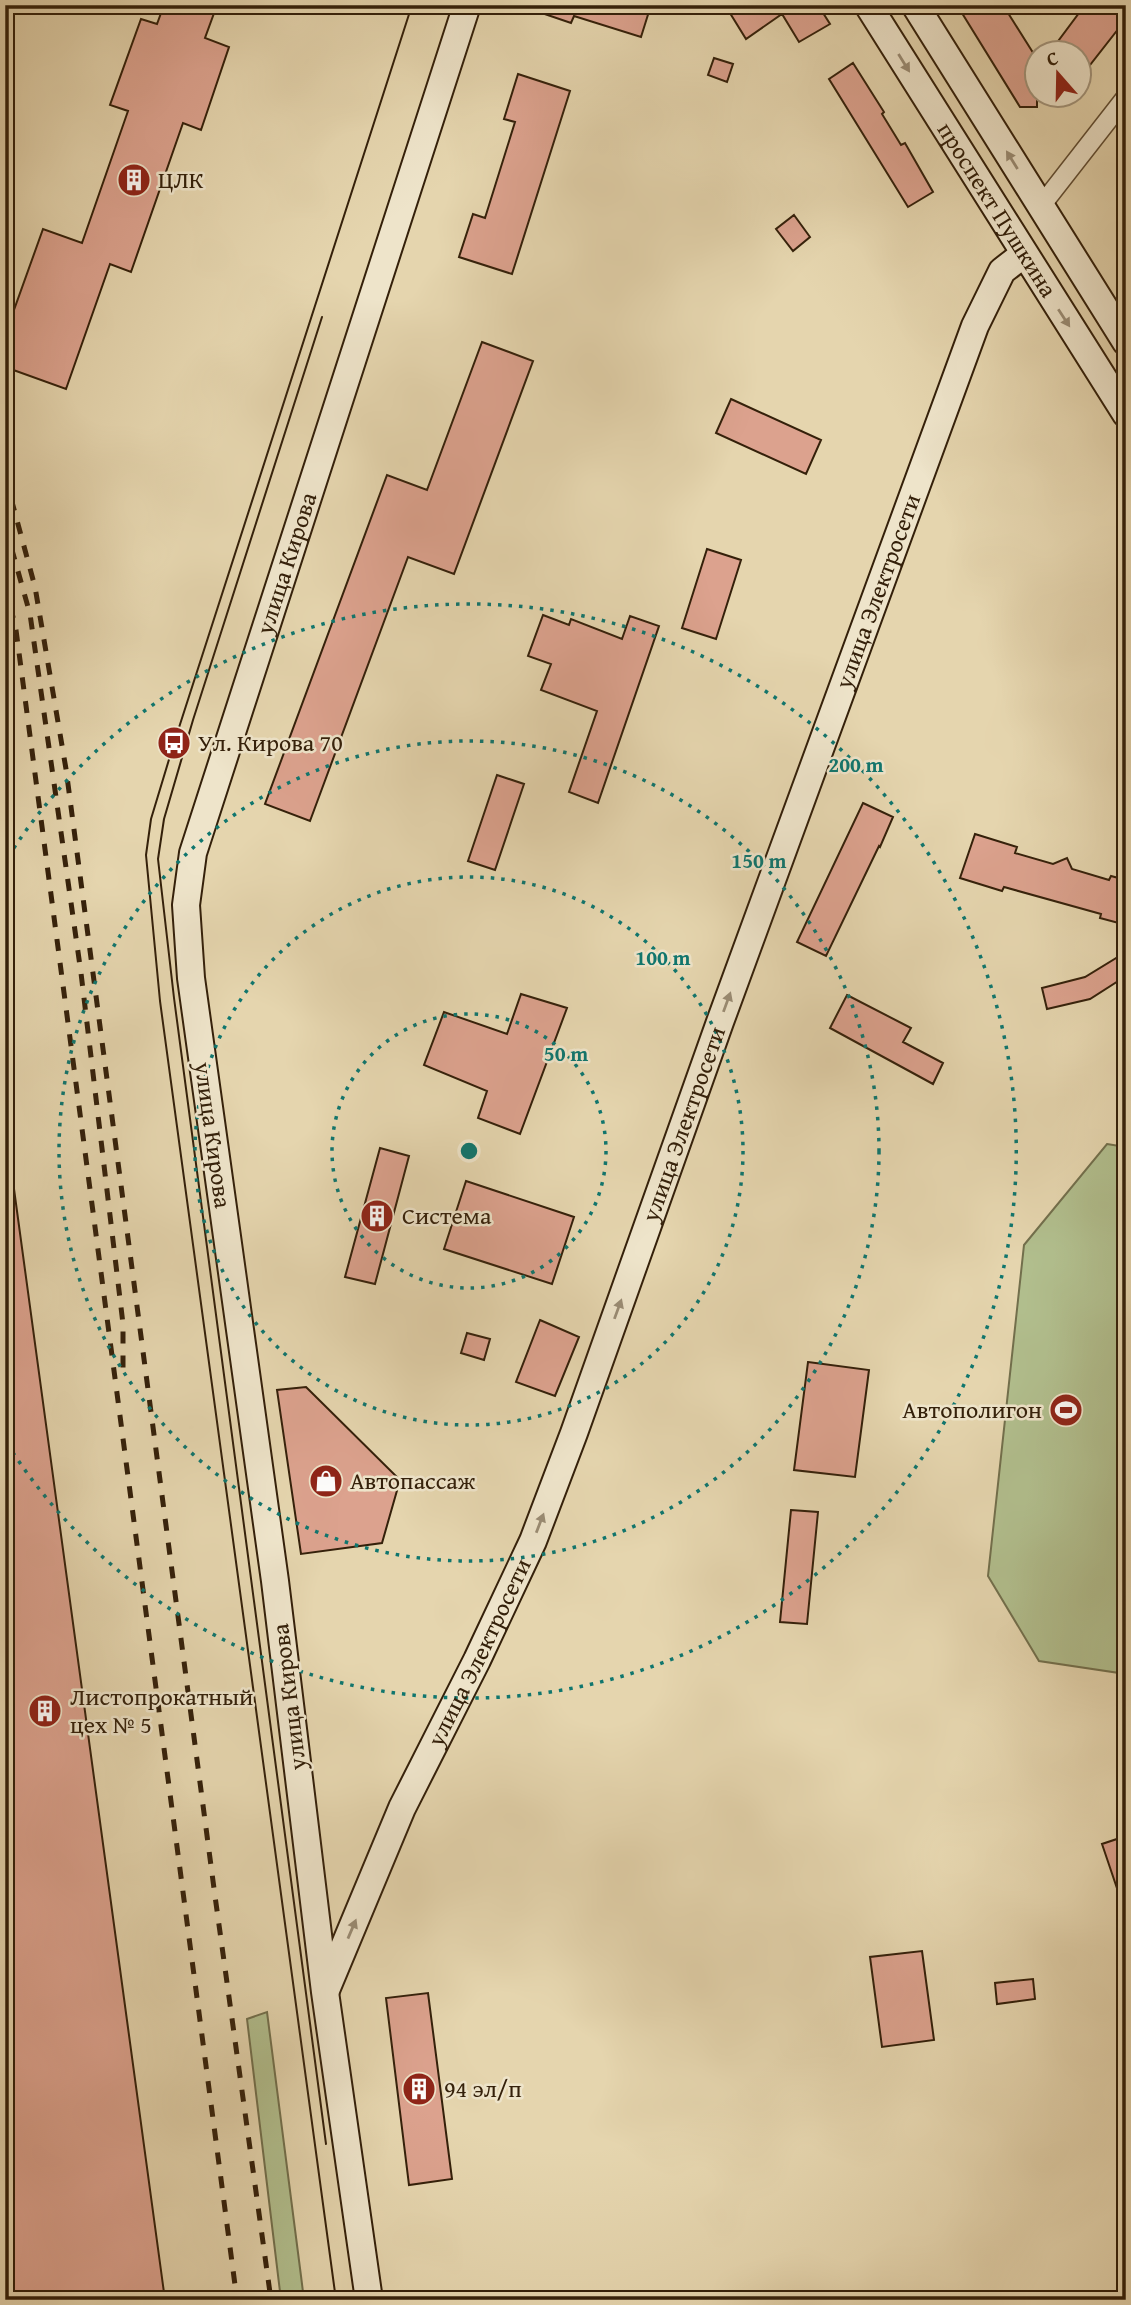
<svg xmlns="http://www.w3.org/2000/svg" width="1131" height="2305" viewBox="0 0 1131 2305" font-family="'Gentium Book Plus',serif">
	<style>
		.green { fill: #b1be8d; stroke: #726f4c; stroke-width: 2 }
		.building { fill: #dca28e; stroke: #34200a; stroke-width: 2 }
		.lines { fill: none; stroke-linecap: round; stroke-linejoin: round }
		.street-casing { stroke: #604d33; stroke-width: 21 }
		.secondary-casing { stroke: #34200a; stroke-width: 30 }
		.street { stroke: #eee4ca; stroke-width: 18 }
		.secondary { stroke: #eee4ca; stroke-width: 26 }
		.tram { stroke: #34200a; stroke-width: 2 }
		.rail { stroke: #34200a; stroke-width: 5; stroke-dasharray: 12 12; stroke-linecap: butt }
		.oneway { fill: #9a8c74 }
		.ring { fill: none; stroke: #0f766e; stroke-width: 3.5; stroke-dasharray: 3.5 7 }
		.labels { text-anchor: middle; stroke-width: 5; stroke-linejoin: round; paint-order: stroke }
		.poi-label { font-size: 24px; fill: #34200a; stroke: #eee4ca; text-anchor: start }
		.street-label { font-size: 24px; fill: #34200a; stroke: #eee4ca }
		.centre { fill: #0f766e; stroke: #eee4ca; stroke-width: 3.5 }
		.ring-label { font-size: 21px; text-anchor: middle; font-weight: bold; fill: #0f766e; stroke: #eee4ca; stroke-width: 5; stroke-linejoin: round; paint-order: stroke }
	</style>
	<rect width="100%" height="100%" fill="#e5d5ae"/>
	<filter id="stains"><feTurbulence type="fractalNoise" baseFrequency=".00286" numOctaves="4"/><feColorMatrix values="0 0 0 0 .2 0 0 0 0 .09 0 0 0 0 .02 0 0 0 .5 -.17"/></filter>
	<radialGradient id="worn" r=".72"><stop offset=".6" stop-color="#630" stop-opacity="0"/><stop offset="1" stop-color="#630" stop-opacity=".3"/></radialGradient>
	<path class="green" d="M1107,1144L1126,1147V1674L1039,1661L988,1576L1024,1245Z
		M267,2012L301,2276L304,2300H281L247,2019Z"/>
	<path class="building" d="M164,5H217L205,38L229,47L201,130L183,123L131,272L110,264L66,389L5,367V335L43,229L82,243L128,111L110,105L141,19L157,24Z
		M527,5H651L641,37L574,16L571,23L527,8Z
		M725,5H818L830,24L799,42L782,14L746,39Z
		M957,5H1003L1037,59V107H1020Z
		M1085,5H1126V19L1079,79V52H1050Z
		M714,58L733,64L727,82L708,75Z
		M853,63L884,112L882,114L901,145L905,143L933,192L908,207L829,79Z
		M518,74L570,91L512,274L459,257L473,214L485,218L515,122L504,119Z
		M794,215L810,237L793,251L776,229Z
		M482,342L533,361L454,574L408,557L310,821L265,804L387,475L427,490Z
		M731,399L821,440L806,474L716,433Z
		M707,549L741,560L716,639L682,628Z
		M543,615L569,625L571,619L622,639L630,616L659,626L598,803L569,792L597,711L541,690L551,664L528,656Z
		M497,775L524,784L495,870L468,861Z
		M863,803L893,817L880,847L879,846L826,956L797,942Z
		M975,834L1017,847L1015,853L1053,864L1067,858L1072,869L1109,880L1111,876L1126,880V925L1100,918L1101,914L1004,887L1002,891L960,878Z
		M1126,952V976L1090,999L1047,1009L1042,988L1085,977Z
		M521,994L567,1008L520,1134L478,1118L487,1091L424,1065L444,1012L507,1034Z
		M847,995L911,1028L903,1042L943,1063L933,1084L830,1028Z
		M380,1148L409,1156L375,1284L345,1277Z
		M466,1181L574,1217L552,1284L444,1249Z
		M14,1189L165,2300H5V1190Z
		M540,1320L579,1337L555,1396L516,1382Z
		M467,1333L490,1339L484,1360L461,1353Z
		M808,1362L869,1370L855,1477L794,1470Z
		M306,1387L400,1480L382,1543L301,1554L277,1390Z
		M791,1510L818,1512L807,1624L780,1622Z
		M1126,1836V1906H1123L1102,1844Z
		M922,1951L934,2040L882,2047L870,1957Z
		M1033,1979L1035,1999L997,2004L995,1983Z
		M428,1993L452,2179L409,2185L386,1998Z"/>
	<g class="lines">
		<defs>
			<path id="street" d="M1041,206L1126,97"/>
			<g id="secondary">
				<path id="s1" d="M868,5L1126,414"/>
				<path d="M915,5L1126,342"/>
				<path id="s2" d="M326,1990L402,1808L477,1660L533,1541L574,1433L720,1022L975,326L1002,271L1024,254"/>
				<path id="s3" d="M369,2300L325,1992L275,1581L191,978L186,905L193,853L467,5"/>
			</g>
		</defs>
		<use href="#street" class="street-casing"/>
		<use href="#secondary" class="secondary-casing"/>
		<use href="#street" class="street"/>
		<use href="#secondary" class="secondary"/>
		<path class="tram" d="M322,317L193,720L164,819L158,859L174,998L326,2144
			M336,2300L160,1001L146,855L151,819L174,743L412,5"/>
		<path class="rail" d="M5,476L35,587L66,769L215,1896L271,2300
			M5,525L30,614L81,973L123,1324V1377
			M5,583L16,630L237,2300"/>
	</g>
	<defs><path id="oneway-solid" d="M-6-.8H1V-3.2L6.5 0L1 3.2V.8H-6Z" transform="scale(1.75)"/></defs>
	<g class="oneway">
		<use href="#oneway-solid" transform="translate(904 63) rotate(58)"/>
		<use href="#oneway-solid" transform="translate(1012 160) rotate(-122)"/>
		<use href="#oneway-solid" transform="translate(1064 318) rotate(57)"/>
		<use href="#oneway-solid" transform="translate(727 1002) rotate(-70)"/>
		<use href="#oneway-solid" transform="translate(618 1309) rotate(-70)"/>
		<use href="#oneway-solid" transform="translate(540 1523) rotate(-69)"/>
		<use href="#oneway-solid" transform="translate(352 1929) rotate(-67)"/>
	</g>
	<g class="ring">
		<circle cx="469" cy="1151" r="137"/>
		<circle cx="469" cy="1151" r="274"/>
		<circle cx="469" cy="1151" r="410"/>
		<path d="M8 857A547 547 0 1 1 8 1445"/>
	</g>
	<defs>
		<symbol id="building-disc" viewBox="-11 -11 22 22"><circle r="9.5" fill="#8f2418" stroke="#eee4ca"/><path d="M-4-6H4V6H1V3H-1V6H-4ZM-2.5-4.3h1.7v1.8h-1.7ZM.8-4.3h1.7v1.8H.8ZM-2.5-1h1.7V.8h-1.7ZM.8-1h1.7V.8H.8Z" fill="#fff"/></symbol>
		<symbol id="bus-disc" viewBox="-11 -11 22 22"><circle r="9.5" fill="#8f2418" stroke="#eee4ca"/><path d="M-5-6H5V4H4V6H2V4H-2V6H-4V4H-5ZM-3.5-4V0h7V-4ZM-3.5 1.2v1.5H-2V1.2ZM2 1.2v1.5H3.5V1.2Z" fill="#fff"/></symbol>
		<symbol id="stadium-disc" viewBox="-11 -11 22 22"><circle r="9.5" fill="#8f2418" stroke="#eee4ca"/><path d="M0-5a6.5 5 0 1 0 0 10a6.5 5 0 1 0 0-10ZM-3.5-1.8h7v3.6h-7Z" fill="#fff"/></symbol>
		<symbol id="shop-disc" viewBox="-11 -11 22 22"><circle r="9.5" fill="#8f2418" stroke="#eee4ca"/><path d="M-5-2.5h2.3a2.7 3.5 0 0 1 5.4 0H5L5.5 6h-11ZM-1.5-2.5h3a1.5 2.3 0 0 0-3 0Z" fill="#fff"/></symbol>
	</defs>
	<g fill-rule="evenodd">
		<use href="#building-disc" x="115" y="161" width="38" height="38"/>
		<use href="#bus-disc" x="155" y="724" width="38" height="38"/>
		<use href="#building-disc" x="358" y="1197" width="38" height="38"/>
		<use href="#stadium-disc" x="1047" y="1391" width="38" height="38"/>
		<use href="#shop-disc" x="307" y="1462" width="38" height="38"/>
		<use href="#building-disc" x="26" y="1692" width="38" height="38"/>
		<use href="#building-disc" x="400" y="2070" width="38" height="38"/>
	</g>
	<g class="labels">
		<g class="poi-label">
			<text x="158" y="188">ЦЛК</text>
			<text x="198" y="751">Ул. Кирова 70</text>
			<text x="402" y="1224">Система</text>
			<text x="1042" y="1418" text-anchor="end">Автополигон</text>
			<text x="350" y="1489">Автопассаж</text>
			<text x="70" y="1705">Листопрокатный<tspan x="70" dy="28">цех № 5</tspan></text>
			<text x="444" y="2097">94 эл/п</text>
		</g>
		<g class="street-label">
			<text dy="8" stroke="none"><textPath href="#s1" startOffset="242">проспект Пушкина</textPath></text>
			<text dy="8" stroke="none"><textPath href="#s3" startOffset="1764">улица Кирова</textPath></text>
			<text dy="8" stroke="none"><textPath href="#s2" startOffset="1505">улица Электросети</textPath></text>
			<text dy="8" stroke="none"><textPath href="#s2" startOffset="938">улица Электросети</textPath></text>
			<text transform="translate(213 1135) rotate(82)" y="8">улица Кирова</text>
			<text dy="8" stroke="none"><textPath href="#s2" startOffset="371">улица Электросети</textPath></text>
			<text transform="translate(289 1697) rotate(-97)" y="8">улица Кирова</text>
		</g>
	</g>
	<circle cx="469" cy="1151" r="10" class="centre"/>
	<g class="ring-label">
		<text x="856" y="772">200 m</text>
		<text x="759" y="868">150 m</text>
		<text x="663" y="965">100 m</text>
		<text x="566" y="1061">50 m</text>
	</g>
	<rect width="1131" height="2305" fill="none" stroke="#e5d5ae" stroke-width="28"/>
	<rect x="7" y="7" width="1117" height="2291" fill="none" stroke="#34200a" stroke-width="3.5"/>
	<rect x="14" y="14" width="1103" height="2277" fill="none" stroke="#34200a" stroke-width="2"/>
	<g transform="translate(1058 74) rotate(340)"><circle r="33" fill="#eee4ca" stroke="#a4967d" stroke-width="2"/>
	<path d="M0-5L12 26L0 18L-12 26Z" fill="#8f2418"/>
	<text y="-10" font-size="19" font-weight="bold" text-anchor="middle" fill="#34200a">С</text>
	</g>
	<rect width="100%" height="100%" filter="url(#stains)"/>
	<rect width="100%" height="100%" fill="url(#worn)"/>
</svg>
